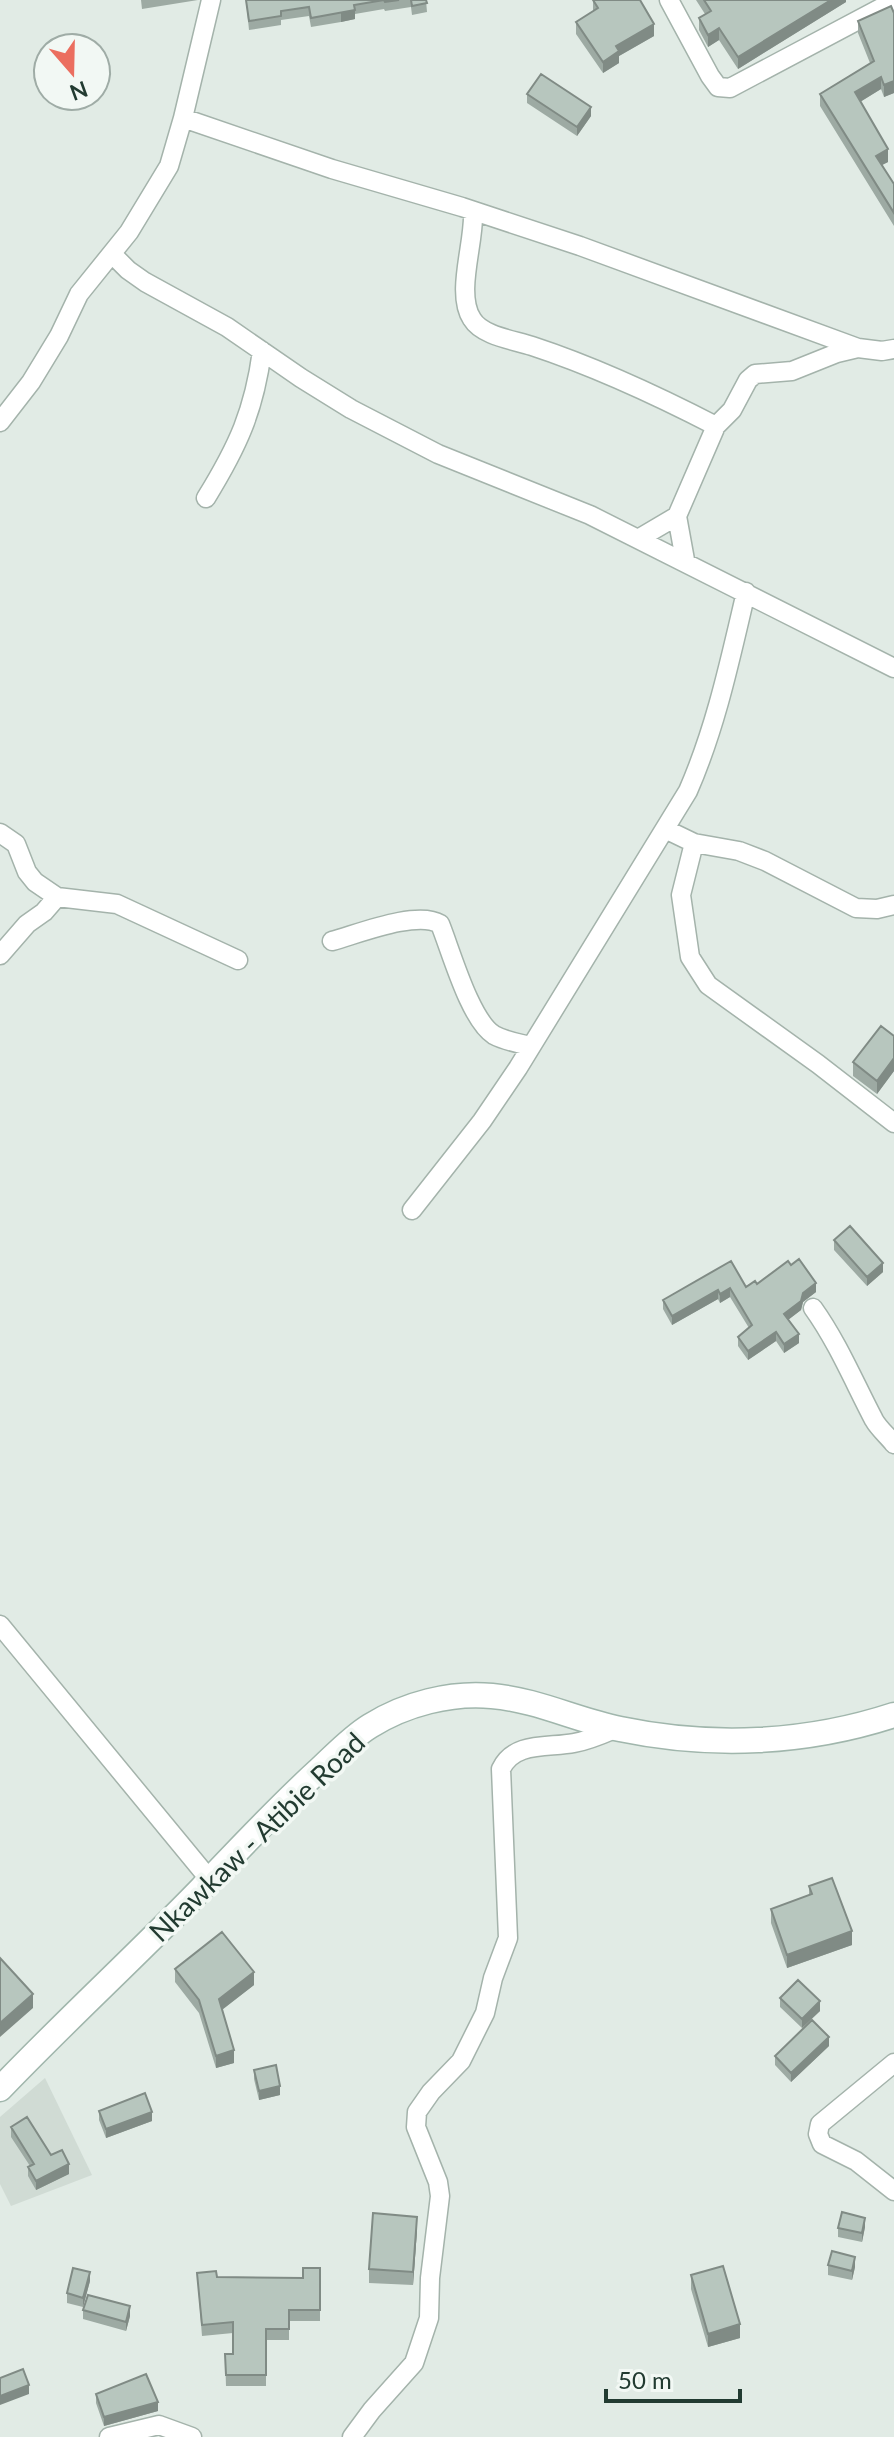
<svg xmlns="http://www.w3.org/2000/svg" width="894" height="2437" viewBox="0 0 894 2437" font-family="Lato,sans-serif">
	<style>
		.built { fill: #d0dbd4 }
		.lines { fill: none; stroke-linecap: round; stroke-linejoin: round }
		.street-casing { stroke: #a4b3ab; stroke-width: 21 }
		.secondary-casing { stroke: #a0b6ac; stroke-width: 27 }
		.street { stroke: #fff; stroke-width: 18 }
		.secondary { stroke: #fff; stroke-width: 24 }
		.wall { fill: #9daaa3 }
		.shaded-wall { fill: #808b85 }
		.building { fill: #b7c6be; stroke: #808b85; stroke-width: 2 }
		.labels { text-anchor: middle; stroke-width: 7; stroke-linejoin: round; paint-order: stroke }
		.street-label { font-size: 28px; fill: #223b31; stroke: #f2f8f4 }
	</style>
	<rect width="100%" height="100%" fill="#e1ebe5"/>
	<path class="built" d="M45,2078L92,2175L11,2206L0,2184V2117Z"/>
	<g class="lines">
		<defs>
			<path id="street" d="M669,0L710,76L718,87L730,88L894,1
				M183,118L332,169L462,207L580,246L858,348
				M473,211C475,242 455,293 472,319C482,336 514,340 532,346C596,367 656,395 716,426
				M113,255L128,270L145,282L227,327L301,378L351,409L438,454L590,515L894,668
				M0,422L31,382L59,336L79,294L129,232L169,166L183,118L211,0
				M206,498C238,446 254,411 262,351
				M638,539L677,516
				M685,560L677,516L716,426L732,410L748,380L755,374L792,371L837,353L858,348L882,351L894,349
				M665,829L694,843L739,851L765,861L856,908L877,909L894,905
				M0,833L16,844L27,872L35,882L57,897L117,904L238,960
				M694,843L681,895L690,957L708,985L818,1064L894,1123
				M332,941C358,934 417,910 440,924C451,951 470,1020 494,1035C505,1041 518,1043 530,1046
				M0,955L27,924L44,912L57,897
				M412,1210L482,1121L518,1068L688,791C716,727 730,660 746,592
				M813,1308C838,1343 854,1382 874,1420C879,1429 888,1436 894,1444
				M0,1625L210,1880
				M894,2063L820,2124L818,2134L822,2144L856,2161L894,2191
				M109,2437L159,2425L192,2437
				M352,2437L372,2410L414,2363L429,2318L430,2278L440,2196L438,2182L416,2127L417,2112L431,2092L461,2061L485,2013L493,1978L508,1938L501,1769C514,1741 549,1748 574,1743C590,1740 603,1734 617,1728"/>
			<path id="secondary" d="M0,2089C65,2021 135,1957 201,1889C240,1848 278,1807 320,1769C336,1754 352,1737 370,1726C405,1704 451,1692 492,1696C537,1700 576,1720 620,1729C711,1748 806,1744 894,1715"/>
		</defs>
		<use href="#street" class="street-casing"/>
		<use href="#secondary" class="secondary-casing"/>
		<use href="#street" class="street"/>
		<use href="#secondary" class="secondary"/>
	</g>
	<path class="wall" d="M141,0H198L142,9Z
		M246,0H426L427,12L412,15L411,7L385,11L384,9L355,14V19L341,22L311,27L309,16L281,20V25L249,30Z
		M593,0L654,36L619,56V63L603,73L576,34V22L593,11Z
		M696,0H846V2L738,69L719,40L708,47L699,30V18L705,14Z
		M894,13V93L884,97L881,89L860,102L888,162L882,165L894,184V226L820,106V94L870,63L858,33V21Z
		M527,94L591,116L577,136L527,103Z
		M894,1036V1071L877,1094L853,1076V1062Z
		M834,1240L883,1272L867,1286L834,1250Z
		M731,1261L746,1287L816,1292L803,1302L801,1310L788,1320L799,1343L784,1353L776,1341L748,1360L738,1346V1337L749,1328L730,1297L720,1303L718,1299L672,1325L663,1309V1300Z
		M809,1886L852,1945L787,1968L771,1923V1909L809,1895Z
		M175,1969L254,1985L222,2010L234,2063L216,2068L199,2013L175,1982Z
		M780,1998L820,2011L802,2028L780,2007Z
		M829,2046L791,2082L775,2065V2056Z
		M254,2070L280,2095L259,2100L254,2079Z
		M99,2111L152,2121L106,2138L99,2120Z
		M11,2127L51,2155L69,2174L36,2190L28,2176V2167L30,2166L11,2137Z
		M865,2227L862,2242L838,2237V2228Z
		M417,2230L413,2285L369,2283V2269Z
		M828,2265L855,2267L852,2280L828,2275Z
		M320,2268V2321H289V2340H266V2386H226L225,2354H233V2333L202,2336L197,2273L217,2277L303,2278Z
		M691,2275L740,2338L708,2347L691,2289Z
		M90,2281L83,2307L67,2303V2293Z
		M83,2310L130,2316L126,2331L83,2319Z
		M96,2394L158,2411L104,2426L96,2403Z"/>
	<path class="shaded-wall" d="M831,0H846V2L738,69V57Z
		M355,10V19L341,22V13Z
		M654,24V36L619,56V63L603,73V62L616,46Z
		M719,28V40L708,47V35Z
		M881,77V89L855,105V92Z
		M894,81V93L884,97V85Z
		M591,107V116L577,136V127Z
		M888,149V162L876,168V156Z
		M894,1058V1071L877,1094V1081Z
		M883,1263V1272L867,1286V1277Z
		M816,1283V1292L803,1302L801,1310L784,1323V1314L803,1293Z
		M730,1288V1297L720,1303V1294Z
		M718,1290V1299L672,1325V1316Z
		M776,1332V1341L748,1360V1351Z
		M799,1334V1343L784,1353V1344Z
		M852,1931V1945L787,1968V1955Z
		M254,1972V1985L219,2012V1999Z
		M33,1994V2008L0,2037V2023Z
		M820,2001V2011L802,2028V2019Z
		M829,2037V2046L791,2082V2073Z
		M234,2050V2063L216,2068V2056Z
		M280,2086V2095L259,2100V2091Z
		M152,2112V2121L106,2138V2129Z
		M69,2164V2174L36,2190V2181Z
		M417,2217V2230L413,2285V2272Z
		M865,2218V2227L862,2242V2233Z
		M855,2257V2267L852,2280V2271Z
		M90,2272V2281L83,2307V2298Z
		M130,2306V2316L126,2331V2322Z
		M740,2324V2338L708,2347V2334Z
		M29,2385V2394L0,2405V2396Z
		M158,2402V2411L104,2426V2417Z"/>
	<path class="building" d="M246,0H399L385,2L384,0L354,5L355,10L311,18L309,7L281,11V16L249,21Z
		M411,0H426L427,3L412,6Z
		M593,0H640L654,24L616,46L619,51L603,62L576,22L598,8Z
		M704,0H831L738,57L719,28L708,35L699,18L711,11Z
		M891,6L894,13V81L884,85L881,77L855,92L888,149L876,156L894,184V213L820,94L874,61L858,21Z
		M541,74L591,107L577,127L527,94Z
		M881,1026L894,1036V1058L877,1081L853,1062Z
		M850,1226L883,1263L867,1277L834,1240Z
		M799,1259L816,1283L803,1293L801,1301L784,1314L799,1334L784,1344L776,1332L748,1351L738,1337L752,1325L730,1288L720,1294L718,1290L672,1316L663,1300L731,1261L746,1287L755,1281L757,1284L788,1261L791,1265Z
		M832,1878L852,1931L787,1955L771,1909L812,1894L809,1886Z
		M222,1932L254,1972L219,1999L234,2050L216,2056L199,2000L175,1969Z
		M0,1958L33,1994L0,2023Z
		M798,1980L820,2001L802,2019L780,1998Z
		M812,2020L829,2037L791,2073L775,2056Z
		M276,2065L280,2086L259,2091L254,2070Z
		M145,2093L152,2112L106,2129L99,2111Z
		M27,2117L51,2155L62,2150L69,2164L36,2181L28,2167L34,2164L11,2127Z
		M842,2212L865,2218L862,2233L838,2228Z
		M373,2213L417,2217L413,2272L369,2269Z
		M832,2251L855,2257L852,2271L828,2265Z
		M723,2266L740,2324L708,2334L691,2275Z
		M73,2268L90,2272L83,2298L67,2293Z
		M303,2268H320V2310H289V2329H266V2375H226L225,2354H233V2322L202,2325L197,2273L216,2271L217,2277L303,2278Z
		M88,2295L130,2306L126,2322L83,2310Z
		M23,2369L29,2385L0,2396V2378Z
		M146,2374L158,2402L104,2417L96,2394Z"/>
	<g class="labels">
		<g class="street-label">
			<text transform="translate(257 1837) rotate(-44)" y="10">Nkawkaw - Atibie Road</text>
		</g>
	</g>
	<g transform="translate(72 72) rotate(160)"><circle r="38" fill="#f2f8f4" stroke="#9faca6" stroke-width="2"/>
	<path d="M0-6L14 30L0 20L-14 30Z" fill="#eb6e5f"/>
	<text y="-12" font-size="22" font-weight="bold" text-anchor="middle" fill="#223b31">N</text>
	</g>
	<path d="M606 2389v12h134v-12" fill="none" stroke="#223b31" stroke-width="4"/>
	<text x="618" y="2389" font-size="24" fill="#223b31" stroke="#f2f8f4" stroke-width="6" paint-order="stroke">50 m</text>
</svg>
